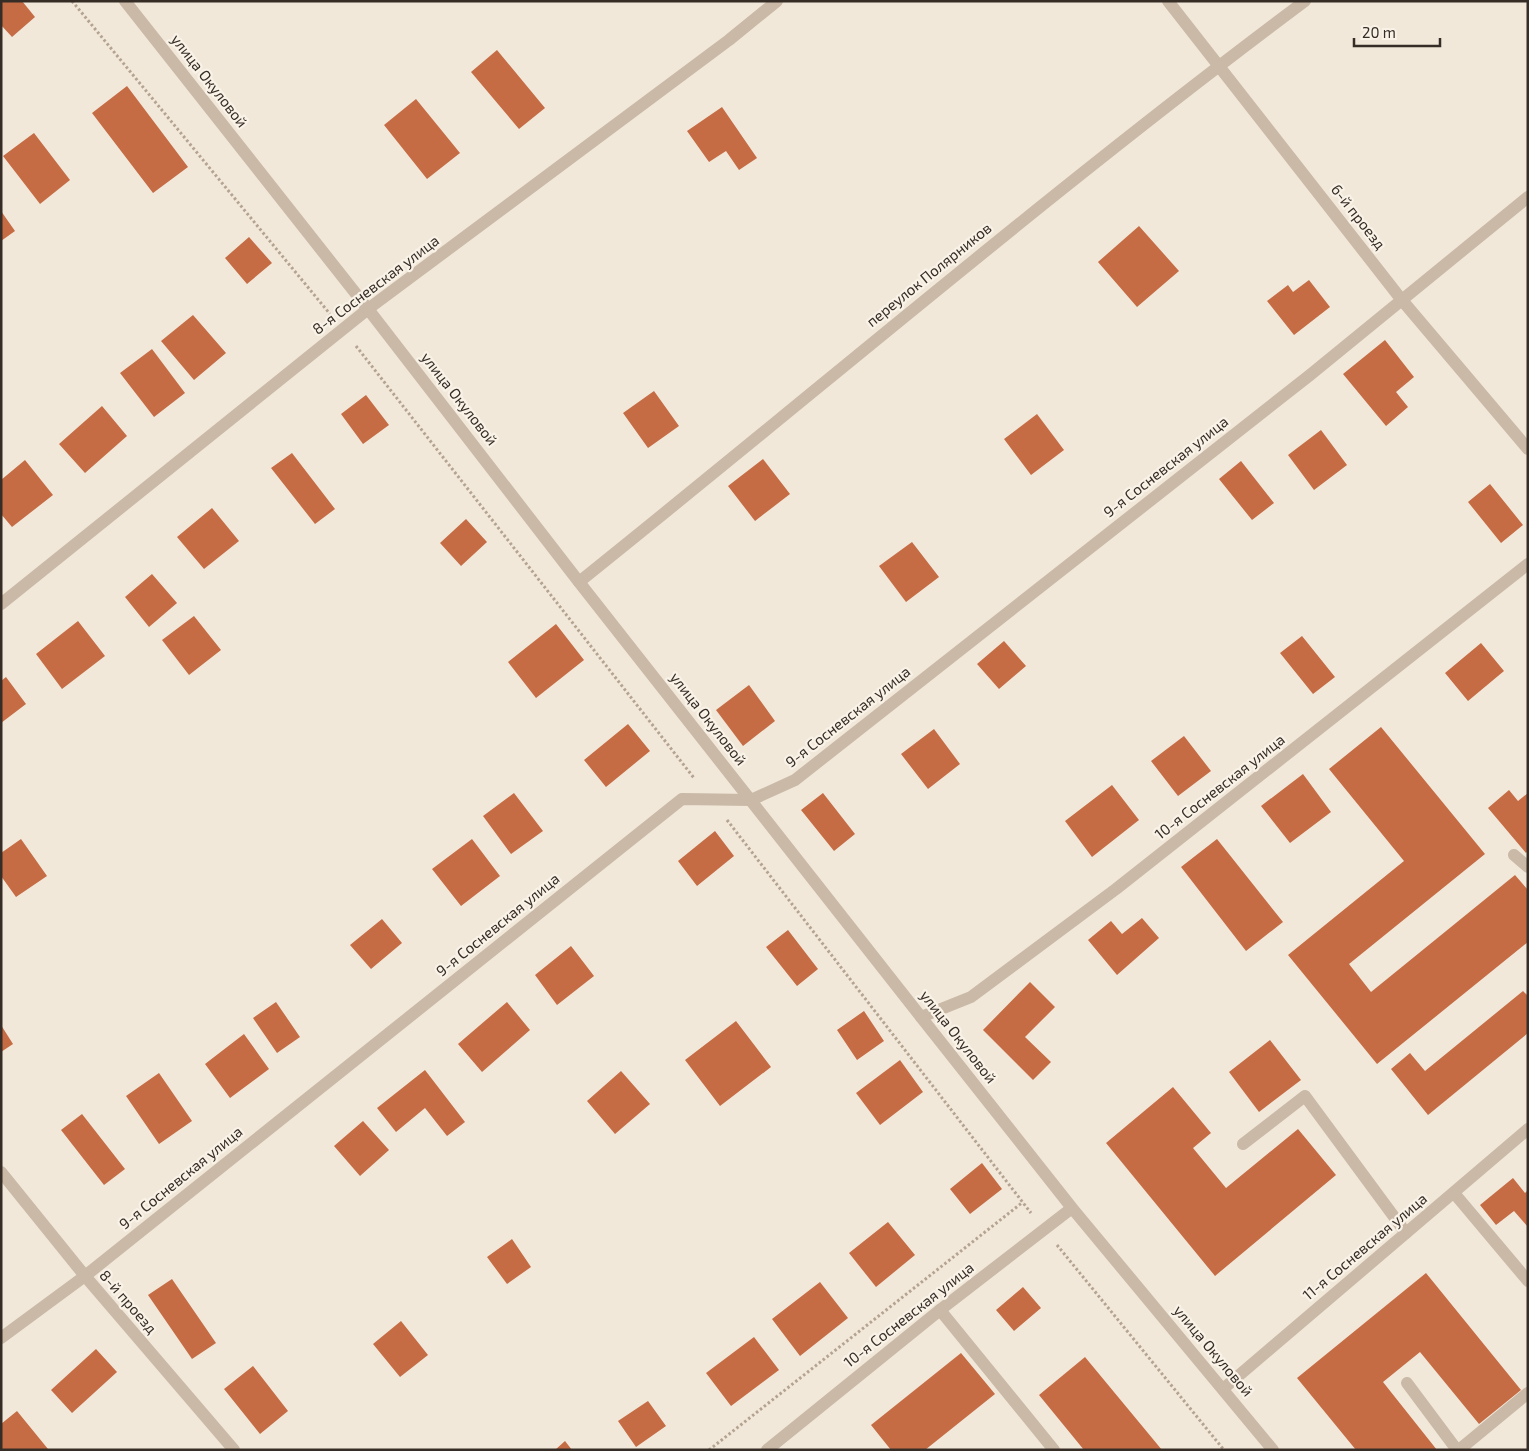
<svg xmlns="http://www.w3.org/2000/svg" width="1529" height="1451" viewBox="0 0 1529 1451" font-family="'Exo 2',sans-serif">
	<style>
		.building { fill: #c56c45 }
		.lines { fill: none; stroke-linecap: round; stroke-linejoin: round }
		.path { stroke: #b5a391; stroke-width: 3; stroke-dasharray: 2.5 2.5; stroke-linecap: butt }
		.service { stroke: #c9b9a6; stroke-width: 12 }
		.minor { stroke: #c9b9a6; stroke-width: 12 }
		.tertiary { stroke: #c9b9a6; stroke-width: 12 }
		.labels { text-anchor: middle; stroke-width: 4.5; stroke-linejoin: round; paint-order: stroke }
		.street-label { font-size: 15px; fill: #362d27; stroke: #f9f2e7 }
	</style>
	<rect width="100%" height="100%" fill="#f1e8da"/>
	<path class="building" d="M1,1H22L35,17L12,37L1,25Z
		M497,50L545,108L519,129L471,72Z
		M127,86L188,167L153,193L92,113Z
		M416,99L460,153L427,179L384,125Z
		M722,107L757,158L739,170L726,151L709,162L687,131Z
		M34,133L70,180L40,204L3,156Z
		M1,211L15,231L1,241Z
		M1139,226L1179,271L1137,307L1098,262Z
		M249,237L272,263L247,284L225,258Z
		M1309,280L1330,307L1294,335L1267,301L1288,285L1293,292Z
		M193,315L226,353L194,380L161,341Z
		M1385,340L1414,377L1396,392L1408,407L1386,426L1343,374Z
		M152,349L185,393L154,417L120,373Z
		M654,391L679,426L648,448L623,413Z
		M366,395L389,425L363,444L341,414Z
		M102,406L127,436L85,473L59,444Z
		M1037,414L1064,450L1031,475L1004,439Z
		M1321,430L1347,465L1314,490L1288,455Z
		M292,453L335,509L315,524L271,468Z
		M763,459L790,494L755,521L728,486Z
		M25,460L53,495L12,527L1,514V480Z
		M1241,461L1274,503L1252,520L1219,479Z
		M1490,484L1523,525L1501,543L1468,502Z
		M212,508L239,541L204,569L177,537Z
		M466,519L487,542L461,566L440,543Z
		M912,542L939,577L906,602L879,566Z
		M152,574L177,603L149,627L125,597Z
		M194,616L221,650L189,675L162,640Z
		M78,621L105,656L62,689L36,654Z
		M556,624L584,660L536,698L508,662Z
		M1302,636L1335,677L1313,694L1280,653Z
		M1004,641L1026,666L999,689L977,664Z
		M1481,643L1504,671L1468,701L1445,673Z
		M6,677L26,704L1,723V681Z
		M749,685L775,721L743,746L716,710Z
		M628,724L650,751L606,787L584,760Z
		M1381,727L1485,854L1349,964L1371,992L1515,875L1528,890V942L1377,1064L1288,955L1404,861L1329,769Z
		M934,729L960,764L928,789L901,754Z
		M1184,736L1211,771L1178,796L1151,761Z
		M1303,774L1331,812L1290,843L1261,806Z
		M1112,785L1139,820L1092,857L1065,821Z
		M1509,790L1518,801L1528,793V851L1526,853L1488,808Z
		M514,793L543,831L511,854L483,816Z
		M823,793L855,834L834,851L801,810Z
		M715,831L734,856L697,886L678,861Z
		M21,839L47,876L16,897L1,876V853Z
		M472,839L500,876L461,906L432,869Z
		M1217,839L1283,922L1246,951L1181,867Z
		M1142,918L1159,938L1117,975L1088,940L1111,921L1122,934Z
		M382,919L402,943L371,969L350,945Z
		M788,930L818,969L797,986L766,947Z
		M571,946L594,976L557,1005L535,975Z
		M1030,982L1055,1007L1025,1037L1051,1062L1033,1080L983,1030Z
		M1523,991L1528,996V1033L1428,1115L1391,1069L1410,1053L1425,1071Z
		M276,1002L300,1037L277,1053L253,1018Z
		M507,1002L530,1030L482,1072L458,1044Z
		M864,1011L884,1041L857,1060L837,1030Z
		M736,1021L771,1067L720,1106L685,1060Z
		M1,1025L13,1044L1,1052Z
		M244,1034L269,1069L230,1098L205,1064Z
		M1270,1040L1301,1080L1259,1112L1229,1072Z
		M900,1060L923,1092L880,1125L856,1093Z
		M425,1070L465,1122L447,1136L425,1108L396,1132L377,1108Z
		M621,1071L650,1104L615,1134L587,1101Z
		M159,1073L192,1121L159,1144L126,1096Z
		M1173,1087L1211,1133L1193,1148L1226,1188L1298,1129L1336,1175L1215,1276L1106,1143Z
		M82,1114L125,1169L104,1185L61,1130Z
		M363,1121L389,1150L360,1176L334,1146Z
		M982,1163L1002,1189L970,1214L950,1189Z
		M1513,1178L1525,1193L1528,1190V1227L1514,1211L1496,1225L1480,1205Z
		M888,1222L915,1255L876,1287L849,1253Z
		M512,1239L531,1267L507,1284L487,1257Z
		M1426,1273L1521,1390L1479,1424L1420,1352L1383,1382L1437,1450H1356L1297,1378Z
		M172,1279L216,1343L192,1359L148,1295Z
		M820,1282L848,1318L800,1356L772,1319Z
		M1023,1287L1041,1308L1014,1331L996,1310Z
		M401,1321L428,1355L400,1377L373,1344Z
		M754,1337L779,1370L731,1406L706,1373Z
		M96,1349L117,1372L72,1413L51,1390Z
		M961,1353L995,1394L925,1450H891L871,1425Z
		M1085,1357L1162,1450H1084L1039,1395Z
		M253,1366L288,1411L260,1434L224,1389Z
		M648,1401L666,1426L636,1447L618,1421Z
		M17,1411L48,1449L47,1450H1V1424Z
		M565,1441L572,1450H555Z"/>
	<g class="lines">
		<path class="path" d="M72,1L330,314
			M356,346L694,778
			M727,820L1031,1213
			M1057,1245L1224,1450
			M709,1450L1023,1202"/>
		<path class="service" d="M1514,855L1528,867
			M1243,1144L1305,1096L1406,1233
			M1454,1193L1528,1281
			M940,1310L1054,1450
			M1407,1383L1457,1450
			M1459,1450L1528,1393"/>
		<path class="minor" d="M1168,1L1401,299L1528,449
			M579,582C821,388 1057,186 1305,1
			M1,604L368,309L729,40L777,1
			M921,1017L971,997L1116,889L1528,564
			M1,1172L85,1276L234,1450
			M1,1338L85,1276L682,799L751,800L795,780L1310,375L1528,197
			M1223,1389L1528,1129"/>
		<path class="tertiary" d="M125,1L368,309L579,582L921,1017L1072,1208L1273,1450
			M767,1450L940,1310L1072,1208"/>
	</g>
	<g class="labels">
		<g class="street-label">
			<text transform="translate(209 81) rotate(52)" y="5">улица Окуловой</text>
			<text transform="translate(1358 217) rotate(52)" y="5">6-й проезд</text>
			<text transform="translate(929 275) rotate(-39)" y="5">переулок Полярников</text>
			<text transform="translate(376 285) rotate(-37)" y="5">8-я Сосневская улица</text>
			<text transform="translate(459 399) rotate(52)" y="5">улица Окуловой</text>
			<text transform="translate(1166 467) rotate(-38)" y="5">9-я Сосневская улица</text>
			<text transform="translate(848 717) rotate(-38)" y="5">9-я Сосневская улица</text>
			<text transform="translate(708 719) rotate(52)" y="5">улица Окуловой</text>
			<text transform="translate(1220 787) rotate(-38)" y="5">10-я Сосневская улица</text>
			<text transform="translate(498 925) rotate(-39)" y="5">9-я Сосневская улица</text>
			<text transform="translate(958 1037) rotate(52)" y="5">улица Окуловой</text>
			<text transform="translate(181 1178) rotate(-39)" y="5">9-я Сосневская улица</text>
			<text transform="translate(1365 1247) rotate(-40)" y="5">11-я Сосневская улица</text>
			<text transform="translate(128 1302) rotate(49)" y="5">8-й проезд</text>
			<text transform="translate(909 1315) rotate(-38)" y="5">10-я Сосневская улица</text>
			<text transform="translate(1213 1351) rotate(50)" y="5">улица Окуловой</text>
		</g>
	</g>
	<rect width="1529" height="1451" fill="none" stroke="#362d27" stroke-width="5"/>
	<path d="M1354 38v8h86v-8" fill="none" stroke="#362d27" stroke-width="2.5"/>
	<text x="1362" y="38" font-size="15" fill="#362d27" stroke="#f9f2e7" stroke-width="4" paint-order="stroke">20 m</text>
</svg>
